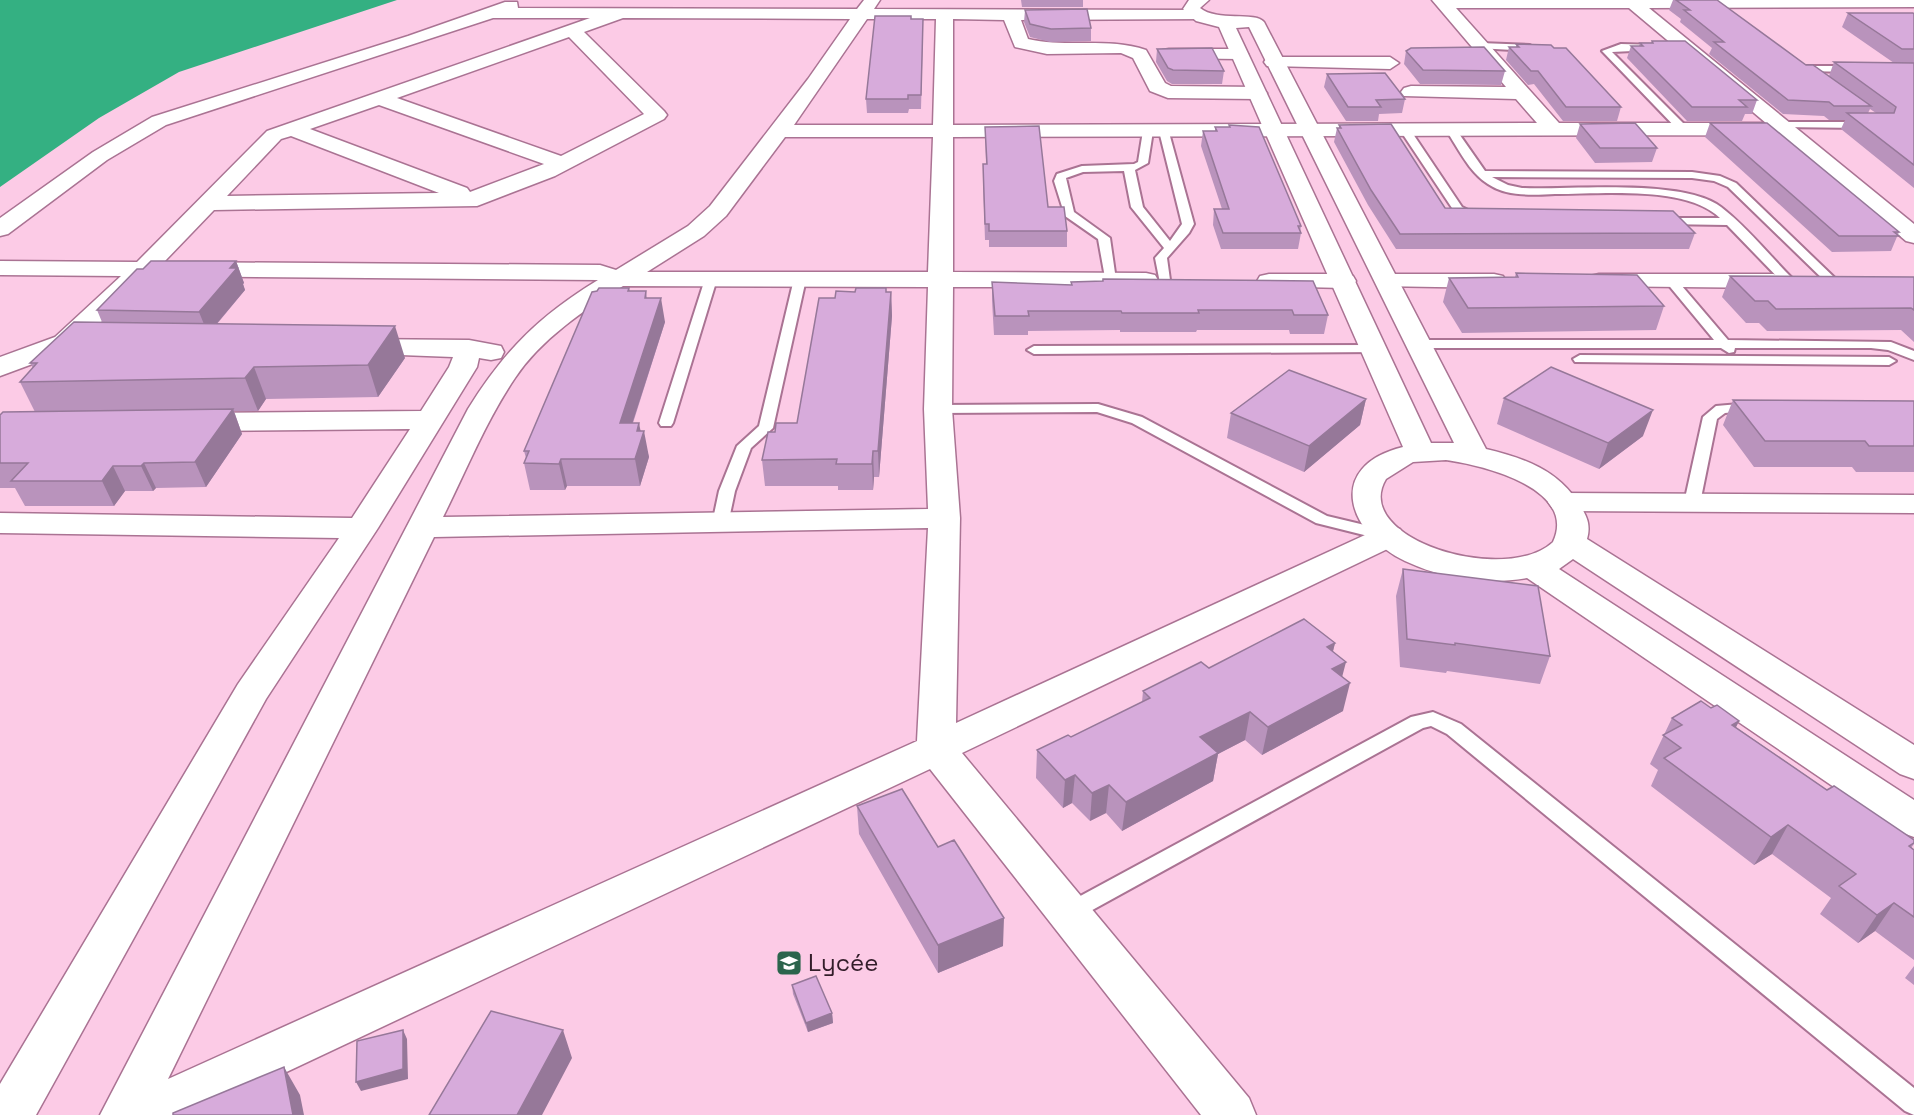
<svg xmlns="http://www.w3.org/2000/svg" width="1914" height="1115" viewBox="0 0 1914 1115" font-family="'Space Grotesk',sans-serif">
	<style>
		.forest { fill: #34b082 }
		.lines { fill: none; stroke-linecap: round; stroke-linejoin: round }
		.service-casing { stroke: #aa7393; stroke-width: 4 }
		.minor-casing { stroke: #aa7393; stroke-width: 3 }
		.tertiary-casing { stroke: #aa7393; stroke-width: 3 }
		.service { fill: #fff; fill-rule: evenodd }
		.minor { fill: #fff; fill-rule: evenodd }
		.tertiary { fill: #fff; fill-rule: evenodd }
		.wall { fill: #b993bc; fill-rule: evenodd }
		.shaded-wall { fill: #967899 }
		.building { fill: #d7abdb; stroke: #967899; stroke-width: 1.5 }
		.labels { text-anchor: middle; stroke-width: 5; stroke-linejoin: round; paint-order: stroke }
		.near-poi-label { font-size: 24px; fill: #331d2a; stroke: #fccbe6; text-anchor: start }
	</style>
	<rect width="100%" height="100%" fill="#fccbe6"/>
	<path class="forest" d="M0,0H397L179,72L99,118L0,187Z"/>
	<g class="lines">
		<defs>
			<path id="service" d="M1480,43L1530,45L1534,48L1530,51L1477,48L1476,46Z
				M1621,44L1656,45L1657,47L1653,50L1612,52L1688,128V132H1680L1602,51Z
				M1806,66H1853L1858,69L1853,72L1803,71L1801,69Z
				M1781,122H1863L1868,125L1863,128L1777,127L1776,125Z
				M1148,128L1153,131L1148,163L1135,170L1143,207L1170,241L1182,224L1159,131L1168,129L1194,224L1189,233L1167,258L1170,280L1164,284L1160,283L1155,258L1164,248L1131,207L1124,171L1083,172L1066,178L1074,212L1110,238L1116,280L1110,284L1106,283L1098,239L1065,216L1054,181L1057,174L1082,166L1134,164L1138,162L1143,131Z
				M1401,128H1409L1462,207L1480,216V220H1472L1454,211L1400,130Z
				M1447,128H1455L1485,171L1692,172L1720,176L1736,183L1838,281L1832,285L1828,284L1728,187L1714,181L1692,178L1492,177L1508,185L1522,188C1570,190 1684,178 1721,207C1747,227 1769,255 1792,278V284H1784L1727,225L1661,224L1655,221L1661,218H1720C1687,185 1600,194 1555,194C1533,195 1507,197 1488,184C1469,172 1458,148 1446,130Z
				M711,275L717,279L673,423L671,426H661L659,423L705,279Z
				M800,275L806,279L773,428L751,448L735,491L728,524L726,527H714L712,524L719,491L737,446L759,426L794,279Z
				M1672,278L1676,279L1728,340L1891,342L1914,351V360L1888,350L1871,348H1735L1734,352L1729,353L1721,348H1419L1412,344L1419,340H1714L1666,282Z
				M1374,345L1381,349L1379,352L1034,354L1027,350L1034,346Z
				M1580,355L1889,357L1896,361L1889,365L1575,362L1573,359Z
				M1751,403L1756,404L1758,407L1756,410L1725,413L1717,419L1700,503L1692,508L1686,506L1684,503L1703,417L1716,406Z
				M1098,404L1142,417L1327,516L1394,532L1396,536L1388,541L1316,523L1132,423L1097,412L938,413L931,409L938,405Z
				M1433,712L1461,724L1914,1088V1115L1905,1111L1447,734L1431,726L1423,728L1076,919L1068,922L1060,919L1057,913L1060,907L1411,717Z"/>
			<path id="minor" d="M864,0H880L874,9L1198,10L1206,15L1204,19L1021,20L1028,39C1068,48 1108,37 1146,50L1165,83L1171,86L1257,87L1267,93L1257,99L1168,98L1150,91L1133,58L1121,53L1047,54L1015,47L1004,20L953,19V125L1537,123L1516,99L1404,96L1401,92L1404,88L1411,86L1506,87L1432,0H1914V7L1649,8L1914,224V243L1906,241L1780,135L953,137V272L1146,273L1155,275L1158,280L1155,285L1146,287H953L952,409L960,518L956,723L1378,529L1389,526L1400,529L1405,536L1400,543L962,753L1249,1098L1256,1115H1201L930,769L195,1115H100L468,409C504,351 539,316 598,280L149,276L73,349L0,376V357L55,337L121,276L0,275V261L137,262L267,131L590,18H493L166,125L107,160L8,234L0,236V218L93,152L152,117L408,36L505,2H517L518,8L857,9ZM1456,8H1629L1766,123H1559ZM623,18L850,19L808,79L710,206L688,226L616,270L600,265L164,262L214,210L477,206L555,176L664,119L667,115L664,111L584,32ZM867,19H936L933,125H794ZM569,37L644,114L561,156L397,98ZM379,105L544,164L470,192L467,188L310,129ZM291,136L439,193L227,196L281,139ZM785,137H933L928,272H647L704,236L726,216ZM623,286L928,287L924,409L928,509L443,517C466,471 486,421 515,378C541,339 584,310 623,286ZM928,528L917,741L168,1079L434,537Z
				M1169,49H1239L1248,54L1239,59L1163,58L1160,54L1163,50Z
				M1273,57H1390L1399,63L1390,69L1267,66L1264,62L1267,58Z
				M1269,274H1344L1353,276L1356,281L1353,286L1344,288L1260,286L1257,281L1260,276Z
				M1387,274H1494L1503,276L1506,281L1503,286L1494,288L1378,286L1375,281L1378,276Z
				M1599,274H1773L1782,276L1785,281L1782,286L1773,288L1590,286L1587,281L1590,276Z
				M357,339L469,340L501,346L504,352L501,358L491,360L479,358L477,367L378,528L266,699L36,1115H0V1084L238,684L339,538L0,533V513L352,518L410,429L194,431L184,428L180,422L184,416L194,413L421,411L449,367L453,357L348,353L344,347L348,341Z
				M1564,493L1914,495V513L1564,511L1553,509L1548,502L1553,495Z"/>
			<path id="tertiary" d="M1189,0H1209L1200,8C1217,22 1255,11 1264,22L1486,449C1524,458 1558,470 1579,504C1587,516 1591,525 1587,539L1914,745V779L1900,774L1573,559L1559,569L1914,800V837L1900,832L1527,578C1486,585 1443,579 1405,561C1347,533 1325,466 1403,447L1219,27L1196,21L1183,9ZM1249,27L1454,443H1431L1236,28ZM1446,460C1482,465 1578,488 1553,542C1506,586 1350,539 1386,479L1413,462Z"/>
		</defs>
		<use href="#service" class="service-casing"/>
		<use href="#minor" class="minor-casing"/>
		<use href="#tertiary" class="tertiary-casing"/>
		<use href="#service" class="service"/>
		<use href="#minor" class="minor"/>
		<use href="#tertiary" class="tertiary"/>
	</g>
	<path class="wall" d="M1021,0H1083V7H1022Z
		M1673,0H1717L1806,65L1829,76L1834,62L1894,63L1842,27L1848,13L1914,14V188L1841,129L1845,120H1829L1824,116L1783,114L1709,54L1712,48L1680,22L1681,19L1669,10ZM1870,109L1876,113H1868Z
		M1025,10L1091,28V41L1050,42L1030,37L1024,22Z
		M911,19L923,32L921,109H909L908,113H867L866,99Z
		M1652,41L1757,100L1752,114H1745L1742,121H1687L1627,58L1631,46H1639L1640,43H1651Z
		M1516,44L1621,107L1617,121H1563L1534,84L1528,85L1506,60L1509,47H1516Z
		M1157,49L1224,71L1222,84H1172L1167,81L1156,62Z
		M1406,51L1505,71L1501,85L1420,84L1404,64Z
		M1327,74L1405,99L1402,113L1379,114L1378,121H1346L1324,87Z
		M1710,123L1899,232L1891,251L1832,252L1705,137Z
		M1580,124L1657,148L1652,162L1595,163L1576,138Z
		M1229,125L1301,226L1300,232L1301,233L1298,249H1221L1213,225L1214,209H1222L1201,146L1203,131H1215V127H1229Z
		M1339,125L1445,208L1695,233L1689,249H1396L1368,205L1334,142L1337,128H1339Z
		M985,127L1067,231V247H989V240H985L983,179V164H986Z
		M236,261L244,283L243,284L245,290L217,324L405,358L378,397L266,399L258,411H234L242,434L206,487L156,488L153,491H125L114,506H25L15,488H0V415L35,412L20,382L33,368L30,363L102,322L97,310Z
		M1516,273L1664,306L1656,330L1462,333L1443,302L1449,278L1515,277Z
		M1730,276L1914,277V342L1901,330L1767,331L1759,323H1746L1722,297Z
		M1103,279L1328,315L1324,334H1290L1289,330H1197L1196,332H1120V330L1028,331V335H994L992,301V282L1071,285L1102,281Z
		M629,288L630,291H646L647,298L665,322L633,423L641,431L649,457L640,486H567L565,490H530L524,463L526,458L524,451Z
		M886,292H891L892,316L879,477H874L873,490H838V486H765L762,460L775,432L797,423Z
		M1504,398L1643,436L1599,469L1497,424Z
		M1366,399L1360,425L1304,472L1227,438L1231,413Z
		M1733,400L1914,401V472H1856L1852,467H1754L1723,425Z
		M1403,569L1550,656L1540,684L1447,671L1446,673L1400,667L1396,596Z
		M1335,643L1333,651L1342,677L1343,711L1262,755L1245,740L1218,754L1213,781L1122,831L1106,813L1090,821L1072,803L1063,808L1036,778L1037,750L1071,737L1142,702L1143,691L1209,668Z
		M1711,708L1739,721L1736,727L1827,790L1914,840V844L1911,848L1914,850V960L1875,931L1858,943L1820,914L1831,898L1772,854L1754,865L1651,786L1658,770L1650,764L1672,718Z
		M857,806L938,847L1003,946L938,973L859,834Z
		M1914,966V985L1905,978Z
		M792,985L832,1013L833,1023L808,1032L793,994Z"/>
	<path class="shaded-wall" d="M236,261L244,283L243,284L245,290L208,334L199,312L230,268Z
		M891,292L892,316L879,477L878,451Z
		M661,298L665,322L624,449L620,423Z
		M395,326L405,358L378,397L368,365Z
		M254,367L266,399L258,411L245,378Z
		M1366,399L1360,425L1304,472L1309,446Z
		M233,409L242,434L206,487L195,462Z
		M1653,410L1643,436L1599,469L1608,443Z
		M639,423L642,438L644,431L649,457L640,486L635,459L637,431Z
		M873,451L874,477L873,490L872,464Z
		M561,459L567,486L565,490L559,464Z
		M144,463L156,488L153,491L141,466Z
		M113,466L125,491L114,506L102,481Z
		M1335,643L1328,671L1327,647Z
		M1346,662L1339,689L1350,683L1343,711L1262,755L1268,727L1332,669Z
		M1250,712L1245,740L1218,754L1213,781L1122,831L1126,802L1200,737Z
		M1739,721L1725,749L1732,725Z
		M1075,775L1072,803L1063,808L1065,780Z
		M1109,785L1106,813L1090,821L1092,793Z
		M1788,825L1772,854L1754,865L1771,837Z
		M1894,903L1875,931L1858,943L1877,915Z
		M1004,918L1003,946L938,973V945Z
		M832,1013L833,1023L808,1032L806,1023Z
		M403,1030L407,1039L408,1079L361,1091L356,1082Z
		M563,1030L572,1058L542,1115H517Z
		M284,1067L300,1095L304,1115H293Z"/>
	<path class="building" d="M1676,0H1717L1806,65H1813L1871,106H1834L1829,102L1788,100L1714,42H1724L1684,10H1690Z
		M1087,9L1091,28L1051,29L1030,24L1025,10Z
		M1848,13H1913L1914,14V49H1902Z
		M875,16H911V19H923L921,95H908V99H866Z
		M1652,41H1685L1757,100H1739L1747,107H1692L1631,46H1643L1640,43H1653Z
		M1516,44L1551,45L1554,48H1566L1621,107H1566L1538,71H1531L1509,47H1519Z
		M1484,47L1505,71L1423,70L1406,51L1411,48Z
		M1212,48L1224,71L1173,70L1168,68L1157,49Z
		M1834,62L1914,63V165L1847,113H1894L1896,107Z
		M1385,73L1405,99L1376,100L1381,107H1348L1327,74Z
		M1635,123L1657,148H1600L1580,124Z
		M1710,123H1767L1899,232H1894L1899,236H1839Z
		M1391,124L1445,208L1673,211L1695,233L1400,234L1371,190L1337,128H1341L1339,125Z
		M1229,125L1259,127L1301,226H1298L1301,233H1223L1214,209H1229L1203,131H1217L1215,127H1230Z
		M1039,126L1048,207H1064L1067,231H989V224H985L983,164H987L985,127Z
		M151,261H236L230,268H237L199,312L97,310L137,269H143Z
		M1516,273L1637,275L1664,306L1468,308L1449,278L1518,277Z
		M1730,276L1914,277V310L1911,308L1776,309L1768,301H1755Z
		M1103,279L1313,281L1328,315H1294L1292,310H1198L1199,313H1122L1121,311H1028L1029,316H995L992,282L1072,285L1071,282L1103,281Z
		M599,288H629L628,291H646L645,298H661L620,423H639L637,431H644L635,459H561L559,464L524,463L529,451H524L592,292L597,291Z
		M856,288H886V292H891L878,451H873L872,464H836L837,459L762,460L768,432H775L776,423H797L819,298H835L836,291L855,292Z
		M74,322L395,326L368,365L254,367L245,378L20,382L37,363H30Z
		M1551,367L1653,410L1608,443L1504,398Z
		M1289,370L1366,399L1309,446L1231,413Z
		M1733,400L1914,401V446H1869L1865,441H1765Z
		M233,409L195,462L144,463L141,466H113L102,481H11L28,463H0V415L3,412Z
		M1403,569L1538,586L1550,656L1455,643V645L1407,639Z
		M1304,619L1335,643L1327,647L1346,662L1332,669L1350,683L1268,727L1250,712L1200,737L1218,753L1126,802L1109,785L1092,793L1075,775L1065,780L1037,750L1068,735L1071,737L1150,698L1143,691L1201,662L1209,668Z
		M1701,701L1711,708L1717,705L1739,721L1732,725L1827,790L1834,786L1914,840V843L1909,846L1914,850V917L1894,903L1877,915L1839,886L1856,874L1788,825L1771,837L1664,758L1681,748L1663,735L1682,725L1672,718Z
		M902,789L938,847L954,840L1004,918L938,945L857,806Z
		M816,976L832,1013L806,1023L792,985Z
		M491,1011L563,1030L517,1115H429Z
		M403,1030V1069L356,1082L357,1041Z
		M284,1067L293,1115H173V1113Z"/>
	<defs>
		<symbol id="school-square" viewBox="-11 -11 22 22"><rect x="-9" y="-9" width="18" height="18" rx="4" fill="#2b644c" stroke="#fccbe6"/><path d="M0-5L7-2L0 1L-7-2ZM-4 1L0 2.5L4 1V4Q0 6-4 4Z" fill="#fff"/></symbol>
	</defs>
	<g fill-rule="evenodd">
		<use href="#school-square" x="774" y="948" width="30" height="30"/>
	</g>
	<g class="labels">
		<g class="near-poi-label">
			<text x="808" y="971">Lycée</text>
		</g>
	</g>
</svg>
